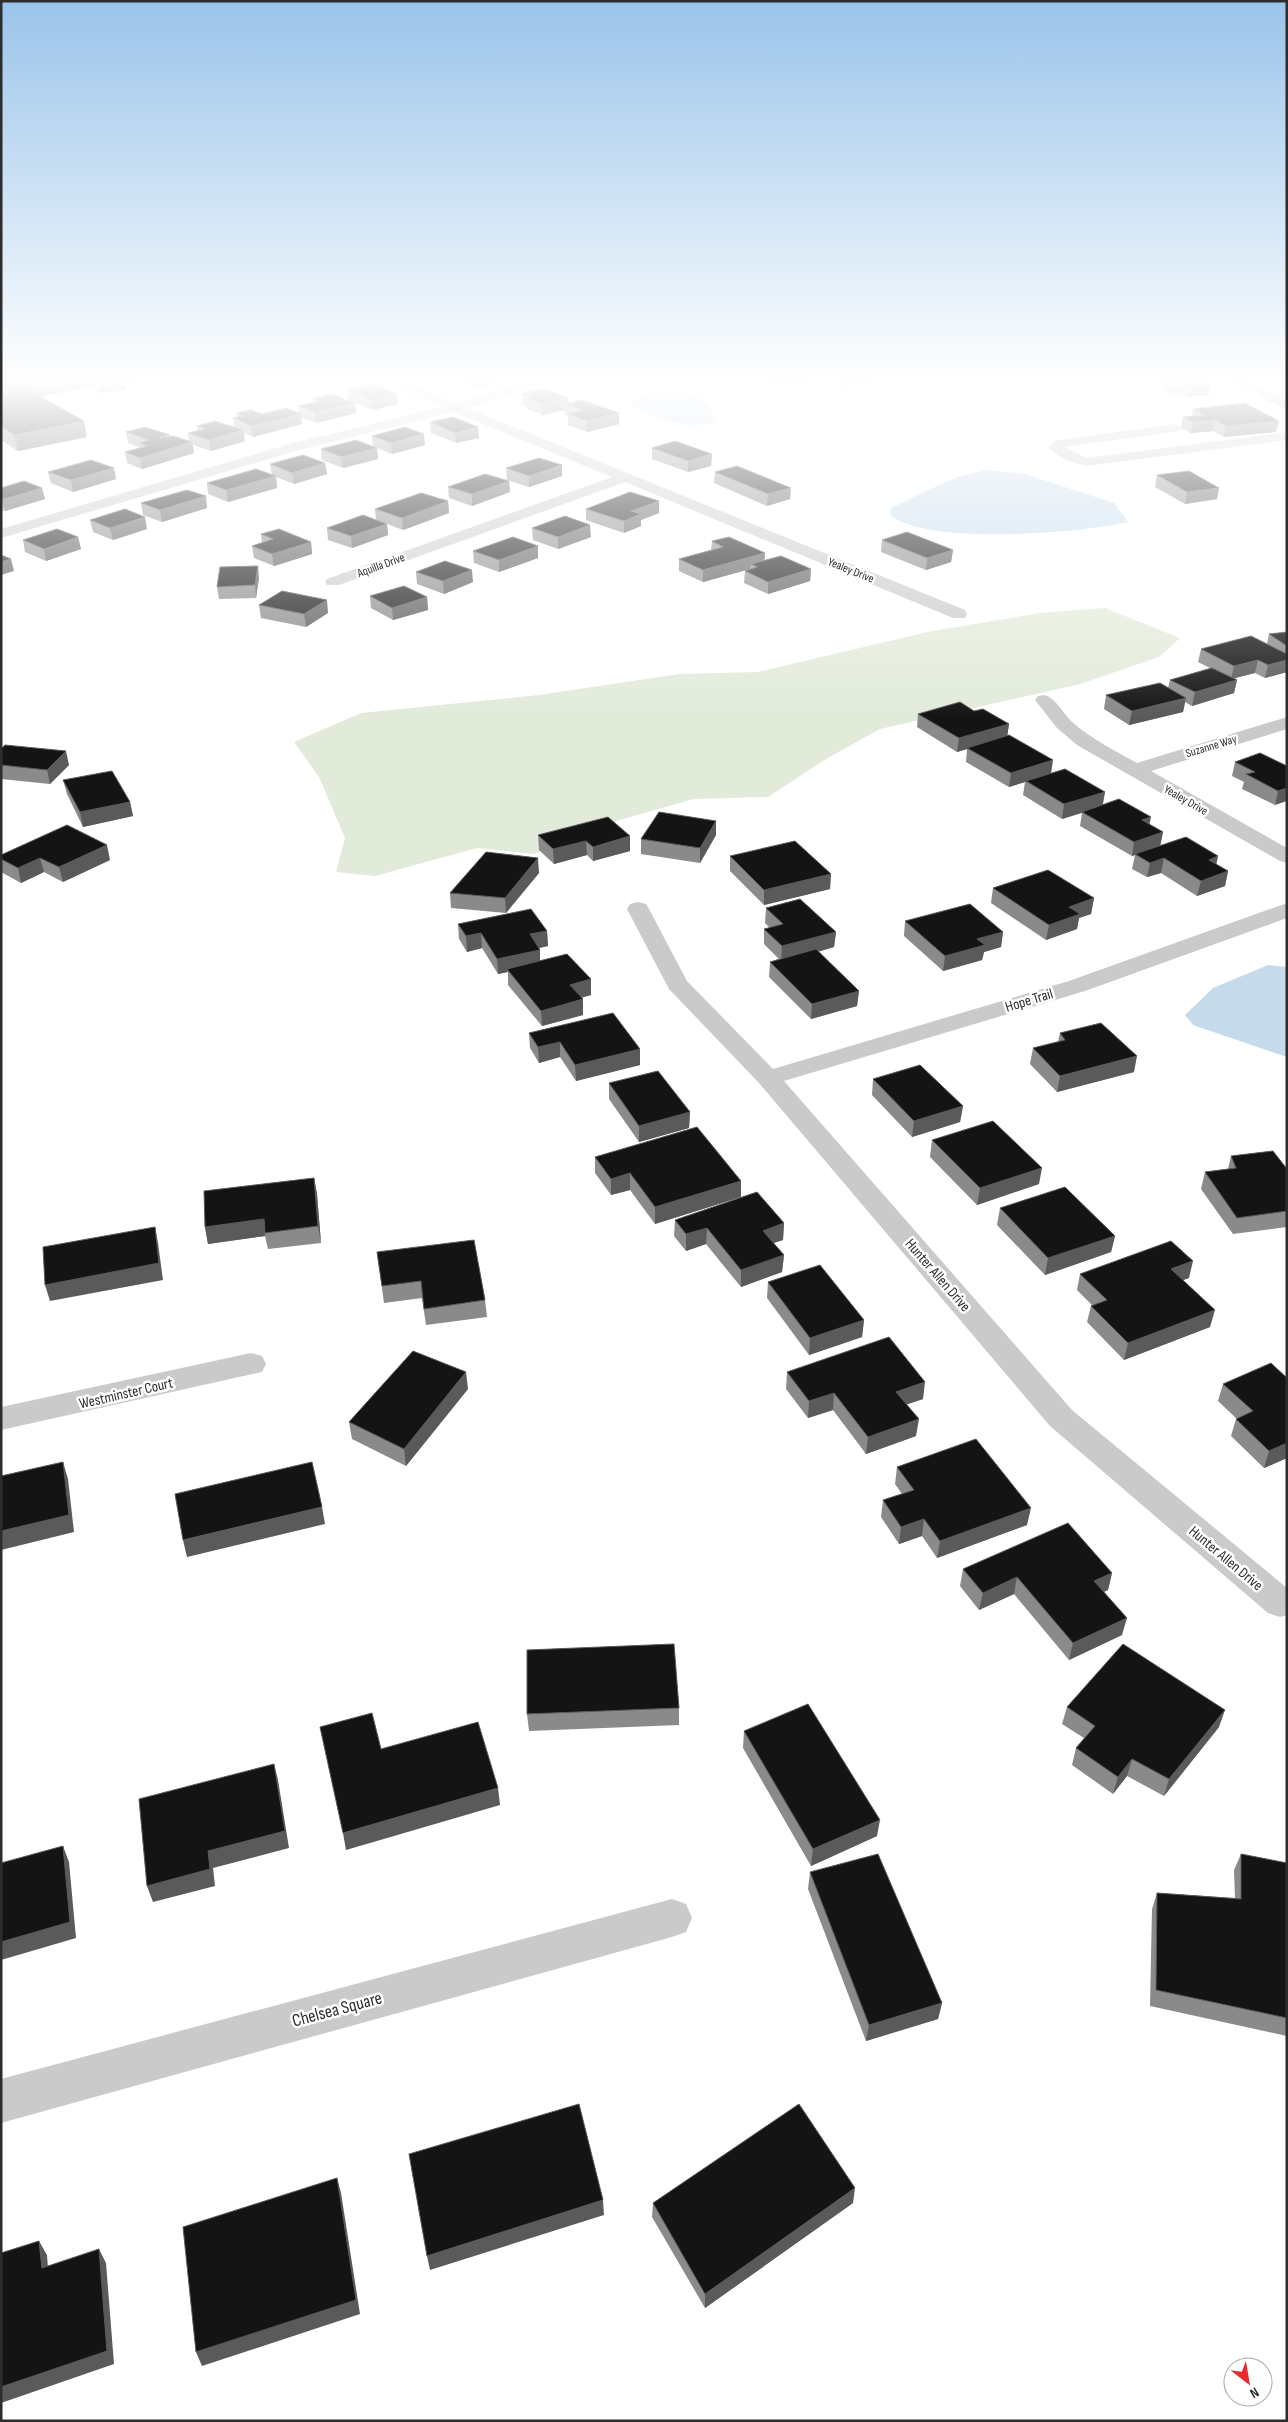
<svg xmlns="http://www.w3.org/2000/svg" width="1288" height="2422" viewBox="0 0 1288 2422" font-family="'Sofia Sans Condensed',sans-serif">
	<style>
		.green { fill: #e2ebda }
		.water { fill: #c5dbec }
		.lines { fill: none; stroke-linecap: round; stroke-linejoin: round }
		.minor { fill: #cacaca; fill-rule: evenodd }
		.major { fill: #a5a5a5; fill-rule: evenodd }
		.wall { fill: #8a8a8a }
		.shaded-wall { fill: #5a5a5a }
		.building { fill: #141414; stroke: #5a5a5a }
		.labels { text-anchor: middle; stroke-width: 5; stroke-linejoin: round; paint-order: stroke }
		.far-street-label { font-size: 12px; fill: #2d2d2d; stroke: #fff }
		.street-label { font-size: 15px; fill: #2d2d2d; stroke: #fff }
		.near-street-label { font-size: 18px; fill: #2d2d2d; stroke: #fff }
	</style>
	<rect width="100%" height="100%" fill="#fff"/>
	<path class="green" d="M1105,608L1180,638L1159,657L1080,684L880,729L826,759L768,797L694,799L616,821L534,854L477,848L375,876L336,872L345,838L319,777L294,742L361,713L539,695L679,674L758,672L932,631L1040,613Z"/>
	<path class="water" d="M676,391C688,394 707,396 712,409L710,415L715,422C686,431 655,418 629,405L632,400L659,392Z
		M987,470L1025,474L1114,503L1128,522C1080,533 928,546 890,515L891,508L956,477Z
		M1268,965L1287,967V1057L1193,1025L1185,1015L1213,988Z"/>
	<g class="lines">
		<path class="minor" d="M376,378H392L455,403L542,378H561L559,381L467,408L965,610L967,614L965,618H953L625,482L339,585H327L325,582L327,579L612,477L453,412L303,449L1,538V529L293,443L442,407Z
			M1175,424L1182,428L1180,431L1064,447L1087,458L1287,432V440L1086,466L1065,460L1048,448L1054,441L1059,440Z
			M1044,695C1056,698 1062,712 1071,721C1091,739 1114,750 1137,763L1287,717V729L1151,771L1287,848V863L1280,861L1077,745L1057,728L1035,700L1038,696Z
			M638,902L646,904L649,909L687,981L773,1069L1069,981L1287,903V918L1085,991L784,1081L1072,1410L1287,1588V1615L1280,1617L1268,1613L1050,1426L759,1083L669,989L627,909L630,904Z
			M251,1353L262,1356L266,1364L262,1372L1,1430V1407Z
			M672,1899L686,1904L692,1918L686,1932L672,1937L1,2123V2079Z"/>
		<path class="major" d="M1223,378H1238L1287,401V410Z"/>
	</g>
	<path class="wall" d="M1,378H227L125,383L126,390L99,393L94,386L41,396L87,437L18,451L1,440Z
		M447,378H498V383L477,388Z
		M764,378H814L808,386L764,383Z
		M829,378H884V381L844,386Z
		M1163,379L1211,385L1209,395L1187,397L1178,393H1168L1161,390Z
		M347,390L398,404L372,410L355,403L356,413L316,423L301,417L302,424L253,437L244,433L245,441L211,451L193,445L194,453L142,469L127,463L125,452L139,448V447L128,443L126,432L170,437L189,441L188,433L198,431L197,426L234,427L233,418H237L236,413L262,414L299,413L298,406L314,402L313,398L348,400Z
		M521,394L619,413V424L587,432L568,425V416L565,415V410L543,415L527,409V406L522,404Z
		M1193,409L1279,421L1276,432L1224,437L1213,431L1191,433L1181,428L1183,417L1192,416Z
		M430,422L479,438L456,443L431,433Z
		M372,436L425,445L392,454L377,448L378,459L343,468L322,460L321,449L373,446Z
		M652,448L712,454L711,466L688,472L652,459Z
		M325,463L327,474L294,484L276,477L277,488L228,502L208,494L207,483L272,475L270,464Z
		M506,468L562,476L529,487L507,480Z
		M48,472L116,479L73,492L51,483Z
		M715,472L790,499L767,506L714,483Z
		M1157,475L1217,499L1185,504L1155,487Z
		M509,481L510,492L472,506L449,498L448,487Z
		M1,488H42L45,499L5,511L1,510Z
		M448,501L449,513L403,530L387,524L388,535L352,548L328,540L327,528L376,520L375,509Z
		M659,501V513L641,520V526L624,533L586,520V509Z
		M141,503L207,508L162,522L143,515Z
		M90,520L147,529L113,540L93,532Z
		M532,528L591,537L558,549L533,540Z
		M261,534L311,542L312,554L274,566L254,558L252,546L262,543Z
		M78,537L81,549L46,561L25,552L23,540Z
		M882,540L953,550L951,562L926,570L881,552Z
		M712,541L765,553L764,560L811,569L810,581L768,594L744,583L745,571L750,569L703,582L679,571V559L711,550Z
		M538,546V558L499,572L474,563L473,551Z
		M416,572L473,582L444,594L417,584Z
		M259,578L256,598L219,599L217,587Z
		M370,596L427,597L428,610L393,620L371,608Z
		M259,605L328,613L306,627L261,618Z
		M1287,632V672L1265,678L1255,673L1235,678L1237,680L1234,693L1192,706L1185,702L1183,712L1129,725L1104,709L1106,695L1168,688L1170,680L1210,668L1198,662L1201,649L1267,644L1269,634Z
		M918,714L1009,724L1007,736L1051,773L1105,792L1103,805L1149,824L1163,832L1160,846L1218,856L1216,864L1228,871L1225,886L1197,896L1161,873L1147,877L1132,869L1135,855L1132,856L1080,826L1082,813L1062,819L1023,795L1025,782L1009,787L966,762L967,749L957,752L917,727Z
		M1,749L69,765L50,784L1,779Z
		M1235,762L1287,766L1275,805L1242,789L1244,782L1232,776Z
		M63,780L130,802L133,816L83,827L67,794Z
		M538,835L630,836V851L593,861L587,855L554,864L539,850Z
		M716,835L700,863L641,854V839Z
		M1,855L110,860L63,882L44,872L21,883L1,872Z
		M730,856L831,874L830,889L764,905L730,871Z
		M539,873L506,913L451,908L450,893Z
		M993,888L1094,898L1091,914L1079,918L1077,929L1046,940L991,903Z
		M766,908L836,932L834,947L818,952L859,991L857,1006L811,1019L769,977L770,962L779,959L764,944V929L770,928L765,923Z
		M905,921L1003,932L1001,947L984,952L982,960L943,971L904,936Z
		M458,924L547,931L548,946L539,948L540,961L591,995L581,998L583,1015L542,1026L508,985V972L498,974L482,948L467,952L459,939Z
		M529,1033L640,1049V1065L576,1081L560,1057L539,1063L530,1048Z
		M1060,1033L1134,1072L1057,1092L1030,1064L1033,1048L1058,1042Z
		M873,1079L963,1106L960,1122L912,1137L872,1095Z
		M609,1083L690,1112L689,1128L639,1142L609,1099Z
		M932,1140L1039,1184L977,1205L930,1157Z
		M1231,1156L1287,1169V1227L1233,1234L1201,1189L1205,1172L1228,1169Z
		M595,1157L741,1197L655,1224L630,1190L611,1195L595,1173Z
		M314,1178L317,1194L321,1243L268,1249L265,1236L208,1244L205,1227Z
		M1000,1208L1115,1236L1111,1252L1045,1275L997,1225Z
		M675,1220L784,1223L783,1240L773,1243L784,1255L782,1272L741,1287L706,1244L686,1251L674,1236Z
		M377,1252L485,1300L487,1317L426,1325L422,1298L384,1303Z
		M1080,1274L1189,1278L1183,1280L1210,1327L1124,1360L1087,1322L1091,1306L1092,1305L1077,1290Z
		M768,1282L864,1320L862,1337L809,1355L767,1298Z
		M787,1372L923,1399L906,1404L916,1436L866,1454L833,1410L808,1418L786,1389Z
		M1287,1378V1458L1264,1468L1231,1436L1236,1419H1237L1218,1401L1223,1384Z
		M468,1389L406,1466L352,1439L349,1422Z
		M897,1467L1027,1525L937,1558L922,1536L899,1544L881,1517L883,1500L902,1494L895,1484Z
		M963,1569L1112,1573L1108,1590L1104,1592L1122,1635L1069,1660L1014,1594L979,1610L960,1586Z
		M1067,1707L1219,1727L1164,1796L1127,1776L1113,1794L1072,1765L1076,1748L1084,1738L1062,1724Z
		M679,1708V1725L529,1731L527,1714Z
		M744,1731L877,1836L811,1866L743,1748Z
		M1241,1854L1287,1863V2036L1150,2006L1152,1909L1157,1893L1235,1898L1234,1870Z
		M810,1872L942,2003L938,2019L866,2041L808,1889Z
		M653,2203H853L705,2308L652,2217Z"/>
	<path class="shaded-wall" d="M57,378H93L94,386L1,404V388Z
		M96,378H124L126,390L99,393Z
		M477,378H498V383L477,388Z
		M809,378H814L808,386Z
		M845,378H884V381L844,386Z
		M1211,385L1209,395L1187,397L1189,387Z
		M397,394L398,404L372,410L371,400Z
		M569,398V406L565,404V410L543,415L542,404Z
		M355,403L356,413L316,423L315,412Z
		M619,413V424L587,432V421Z
		M301,414L302,424L253,437L251,426Z
		M1215,420L1213,431L1191,433L1193,422Z
		M84,421L87,437L18,451L14,435Z
		M1279,421L1276,432L1224,437L1226,426Z
		M478,427L479,438L456,443L455,433Z
		M243,430L245,441L211,451L209,440Z
		M424,434L425,445L392,454L391,443Z
		M192,442L194,453L142,469L140,458Z
		M377,448L378,459L343,468L341,457Z
		M712,454L711,466L688,472V461Z
		M325,463L327,474L294,484L292,473Z
		M562,465V476L529,487V476Z
		M114,468L116,479L73,492L71,480Z
		M276,476L277,488L228,502L226,490Z
		M509,481L510,492L472,506V494Z
		M42,488L45,499L5,511L2,500Z
		M791,488L790,499L767,506L768,494Z
		M1219,488L1217,499L1185,504L1187,492Z
		M206,496L207,508L162,522L160,510Z
		M448,501L449,513L403,530L402,518Z
		M659,501V513L641,520V526L624,533V521L631,511Z
		M145,517L147,529L113,540L110,528Z
		M387,524L388,535L352,548L351,536Z
		M590,525L591,537L558,549V537Z
		M78,537L81,549L46,561L44,549Z
		M311,542L312,554L274,566L272,554Z
		M538,546V558L499,572V560Z
		M953,550L951,562L926,570L927,558Z
		M765,553L764,565L751,564L750,569L703,582V570Z
		M11,559L14,571L1,575V562Z
		M258,566L259,578L256,598L255,585Z
		M811,569L810,581L768,594V582Z
		M472,570L473,582L444,594L443,581Z
		M427,597L428,610L393,620L392,608Z
		M327,600L328,613L306,627L304,614Z
		M1258,660L1255,673L1231,679L1234,666Z
		M1287,660V672L1265,678L1268,665Z
		M1237,680L1234,693L1192,706L1195,692Z
		M1186,698L1183,712L1129,725L1132,711Z
		M1009,724L1007,738L967,748V749L957,752L959,738Z
		M66,751L69,765L50,784L47,770Z
		M1053,760L1051,774L1026,781L1025,782L1009,787L1011,773Z
		M1287,788V801L1275,805L1278,791Z
		M1105,792L1102,806L1062,819L1064,804Z
		M130,802L133,816L83,827L80,812Z
		M1151,817L1148,831L1142,820Z
		M716,821V835L700,863V848Z
		M1163,832L1160,847L1135,854V855L1132,856L1134,842Z
		M630,836V851L593,861V847Z
		M586,841L587,855L554,864L553,849Z
		M107,845L110,860L63,882L59,867Z
		M1218,856L1215,871L1209,860Z
		M40,858L44,872L21,883L18,868Z
		M538,858L539,873L506,913L505,898Z
		M1164,858L1161,873L1147,877L1150,863Z
		M1228,871L1225,886L1197,896L1201,881Z
		M831,874L830,889L764,905V890Z
		M1094,898L1091,914L1079,918L1077,929L1046,940L1049,925L1069,907Z
		M547,931L548,946L530,950V934Z
		M836,932L834,947L781,962L782,946Z
		M1003,932L1001,947L984,952L982,960L943,971L945,956L977,939Z
		M481,933L482,948L467,952L466,936Z
		M540,950V965L507,969L508,972L498,974L497,959Z
		M591,979V995L571,1000L570,985Z
		M859,991L857,1006L811,1019L812,1004Z
		M583,999V1015L542,1026L541,1011Z
		M560,1042V1057L539,1063L538,1047Z
		M640,1049V1065L576,1081L575,1065Z
		M1137,1056L1134,1072L1057,1092L1060,1076Z
		M963,1106L960,1122L912,1137L914,1121Z
		M690,1112L689,1128L639,1142V1126Z
		M1042,1168L1039,1184L977,1205L980,1188Z
		M630,1173V1190L611,1195V1179Z
		M314,1178L317,1194L321,1243L318,1226Z
		M741,1181V1197L655,1224V1207Z
		M264,1219L265,1236L208,1244L205,1227Z
		M784,1223L783,1240L762,1247L763,1231Z
		M155,1227L158,1243L163,1280L50,1301L45,1285Z
		M707,1228L706,1244L686,1251V1234Z
		M1115,1236L1111,1252L1045,1275L1048,1258Z
		M784,1255L782,1272L741,1287V1270Z
		M1193,1261L1189,1278L1167,1286L1171,1269Z
		M1215,1310L1210,1327L1124,1360L1128,1343Z
		M864,1320L862,1337L809,1355L810,1338Z
		M466,1372L468,1389L406,1466L404,1449Z
		M925,1382L923,1399L894,1409L896,1392Z
		M834,1393L833,1410L808,1418L809,1401Z
		M919,1419L916,1436L866,1454L868,1437Z
		M1287,1443V1458L1264,1468L1269,1451Z
		M63,1462L68,1479L74,1532L1,1550V1531Z
		M322,1507L325,1524L187,1557L183,1540Z
		M1031,1508L1027,1525L937,1558L940,1541Z
		M924,1519L922,1536L899,1544L901,1527Z
		M1112,1573L1108,1590L1090,1598L1094,1581Z
		M1017,1577L1014,1594L979,1610L983,1593Z
		M1127,1618L1122,1635L1069,1660L1073,1643Z
		M1225,1710L1219,1727L1164,1796L1169,1779Z
		M1132,1759L1127,1776L1113,1794L1118,1777Z
		M274,1764L278,1780L289,1848L213,1868L215,1886L153,1902L147,1886L208,1851Z
		M498,1788L500,1805L346,1850L343,1833Z
		M880,1820L877,1836L811,1866L813,1849Z
		M63,1846L69,1862L76,1938L1,1960V1942Z
		M942,2003L938,2019L866,2041L869,2025Z
		M337,2178L341,2193L360,2314L202,2366L196,2352Z
		M855,2188L853,2203L705,2308V2294Z
		M603,2200L604,2215L430,2270L427,2256Z
		M39,2241L47,2255L49,2282L42,2268Z
		M99,2249L106,2263L114,2364L1,2403V2387Z"/>
	<path class="building" d="M1,378H57L1,388Z
		M1177,378H1198L1211,385L1189,387L1180,382L1170,383L1163,379Z
		M374,384L397,394L371,400L347,390Z
		M543,388L569,398L542,404L527,398L531,397L521,394Z
		M27,389L84,421L14,435L1,426V394Z
		M331,394L355,403L315,412L298,406L320,401L313,398Z
		M582,400L619,413L587,421L568,414L582,410L565,404Z
		M1245,403L1279,421L1226,426L1215,420L1193,422L1183,417L1204,415L1193,409Z
		M287,408L301,414L251,426L233,418L243,416L236,413L251,410L262,414Z
		M453,417L478,427L455,433L430,422Z
		M215,421L243,430L209,440L188,433L205,429L197,426Z
		M145,427L170,435L160,438L173,436L192,442L140,458L125,452L147,446L139,443L149,440L126,432Z
		M405,427L424,434L391,443L372,436Z
		M356,440L377,448L341,457L321,449Z
		M675,441L712,454L688,461L652,448Z
		M303,455L325,463L292,473L270,464Z
		M539,458L562,465L529,476L506,468Z
		M91,460L114,468L71,480L48,472Z
		M737,466L791,488L768,494L715,472Z
		M256,469L276,476L226,490L207,483Z
		M1189,471L1219,488L1187,492L1157,475Z
		M485,474L509,481L472,494L448,487Z
		M24,481L42,488L1,500V488Z
		M187,490L206,496L160,510L141,503Z
		M630,492L659,501L631,511L641,514L624,521L586,509Z
		M421,493L448,501L402,518L375,509Z
		M125,509L145,517L110,528L90,520Z
		M363,515L387,524L351,536L327,528Z
		M565,516L590,525L558,537L532,528Z
		M57,529L78,537L44,549L23,540Z
		M279,529L311,542L272,554L252,546L273,539L261,534Z
		M907,532L953,550L927,558L882,540Z
		M513,537L538,546L499,560L473,551Z
		M729,537L765,553L703,570L679,559L723,547L712,541Z
		M1,555L11,559L1,562Z
		M781,556L811,569L768,582L745,571L757,567L751,564Z
		M445,561L472,570L443,581L416,572Z
		M258,566L255,585L217,587L220,567Z
		M404,586L427,597L392,608L370,596Z
		M282,591L327,600L304,614L259,605Z
		M1287,632V646L1269,634Z
		M1251,636L1287,654V660L1268,665L1258,660L1234,666L1201,649Z
		M1212,668L1237,680L1195,692L1170,680Z
		M1160,683L1186,698L1132,711L1106,695Z
		M960,702L974,711L983,709L1009,724L959,738L918,714Z
		M1009,735L1053,760L1011,773L967,748Z
		M5,745L66,751L47,770L1,765V749Z
		M1260,753L1287,766V788L1278,791L1246,774L1255,772L1235,762Z
		M1065,769L1105,792L1064,804L1026,781Z
		M112,771L130,802L80,812L63,780Z
		M1119,799L1151,817L1142,820L1163,832L1134,842L1082,812Z
		M659,812L716,821L700,848L641,839Z
		M608,817L630,836L593,847L586,841L553,849L538,835Z
		M67,825L107,845L59,867L40,858L18,868L1,859V855Z
		M1186,837L1218,856L1209,860L1228,871L1201,881L1164,858L1150,863L1135,854Z
		M795,841L831,874L764,890L730,856Z
		M486,852L538,858L505,898L450,893Z
		M1048,870L1094,898L1069,907L1080,914L1049,925L993,888Z
		M800,899L836,932L782,946L764,929L783,924L766,908Z
		M970,904L1003,932L977,939L985,945L945,956L905,921Z
		M531,909L547,931L530,934L540,950L497,959L481,933L466,936L458,924Z
		M816,949L859,991L812,1004L770,962Z
		M567,954L591,979L570,985L583,999L541,1011L507,969Z
		M613,1013L640,1049L575,1065L560,1042L538,1047L529,1033Z
		M1101,1023L1137,1056L1060,1076L1033,1048L1065,1040L1060,1033Z
		M920,1065L963,1106L914,1121L873,1079Z
		M658,1071L690,1112L639,1126L609,1083Z
		M993,1121L1042,1168L980,1188L932,1140Z
		M697,1127L741,1181L655,1207L630,1173L611,1179L595,1157Z
		M1273,1151L1287,1169V1211L1237,1218L1205,1172L1236,1168L1231,1156Z
		M314,1178L318,1226L265,1233L264,1219L205,1227L204,1191Z
		M1065,1187L1115,1236L1048,1258L1000,1208Z
		M757,1192L784,1223L763,1231L784,1255L741,1270L707,1228L686,1234L675,1220Z
		M155,1227L159,1263L45,1285L43,1247Z
		M474,1240L485,1300L424,1309L421,1281L382,1286L377,1252Z
		M1171,1241L1193,1261L1171,1269L1215,1310L1128,1343L1091,1306L1107,1300L1080,1274Z
		M820,1265L864,1320L810,1338L768,1282Z
		M889,1337L925,1382L896,1392L919,1419L868,1437L834,1393L809,1401L787,1372Z
		M413,1351L466,1372L404,1449L349,1422Z
		M1271,1363L1287,1378V1443L1269,1451L1236,1419L1253,1411L1223,1384Z
		M976,1439L1031,1508L940,1541L924,1519L901,1527L883,1500L914,1490L897,1467Z
		M63,1462L69,1515L1,1531V1476Z
		M312,1462L322,1507L183,1540L175,1494Z
		M1068,1523L1112,1573L1094,1581L1127,1618L1073,1643L1017,1577L983,1593L963,1569Z
		M674,1644L679,1708L527,1714V1650Z
		M1123,1644L1225,1710L1169,1779L1132,1759L1118,1777L1076,1748L1095,1726L1067,1707Z
		M808,1704L880,1820L813,1849L744,1731Z
		M372,1713L381,1749L478,1722L498,1788L343,1833L320,1727Z
		M274,1764L285,1831L208,1851L210,1869L147,1886L139,1799Z
		M63,1846L70,1922L1,1942V1863Z
		M878,1854L942,2003L869,2025L810,1872Z
		M1241,1854L1287,1863V2018L1156,1990L1157,1893L1241,1899Z
		M579,2104L603,2200L427,2256L409,2154Z
		M799,2104L855,2188L705,2294L653,2203Z
		M337,2178L356,2300L196,2352L183,2227Z
		M39,2241L42,2268L99,2249L107,2351L1,2387V2253Z"/>
	<linearGradient id="sky" x2="0" y2="1"><stop stop-color="#9ac4ea"/><stop offset="0.53" stop-color="#fff"/><stop offset="1" stop-color="#fff" stop-opacity="0"/></linearGradient>
	<rect width="1288" height="717" fill="url(#sky)"/>
	<g class="labels">
		<g class="far-street-label">
			<text transform="translate(381 565) rotate(-20)" y="4">Aquilla Drive</text>
			<text transform="translate(851 570) rotate(22)" y="4">Yealey Drive</text>
			<text transform="translate(1211 746) rotate(-17)" y="4">Suzanne Way</text>
			<text transform="translate(1186 800) rotate(30)" y="4">Yealey Drive</text>
		</g>
		<g class="street-label">
			<text transform="translate(1029 1000) rotate(-17)" y="5">Hope Trail</text>
			<text transform="translate(938 1275) rotate(49)" y="5">Hunter Allen Drive</text>
			<text transform="translate(126 1393) rotate(-13)" y="5">Westminster Court</text>
			<text transform="translate(1226 1558) rotate(40)" y="5">Hunter Allen Drive</text>
		</g>
		<g class="near-street-label">
			<text transform="translate(337 2009) rotate(-15)" y="6">Chelsea Square</text>
		</g>
	</g>
	<rect width="1288" height="2422" fill="none" stroke="#2d2d2d" stroke-width="5"/>
	<g transform="translate(1248 2382) rotate(149)"><circle r="24" fill="#ffffff" stroke="#ababab"/>
	<path d="M0-4L9 19L0 12L-9 19Z" fill="#e92a2e"/>
	<text y="-8" font-size="14" font-weight="bold" text-anchor="middle" fill="#2d2d2d">N</text>
	</g>
</svg>
